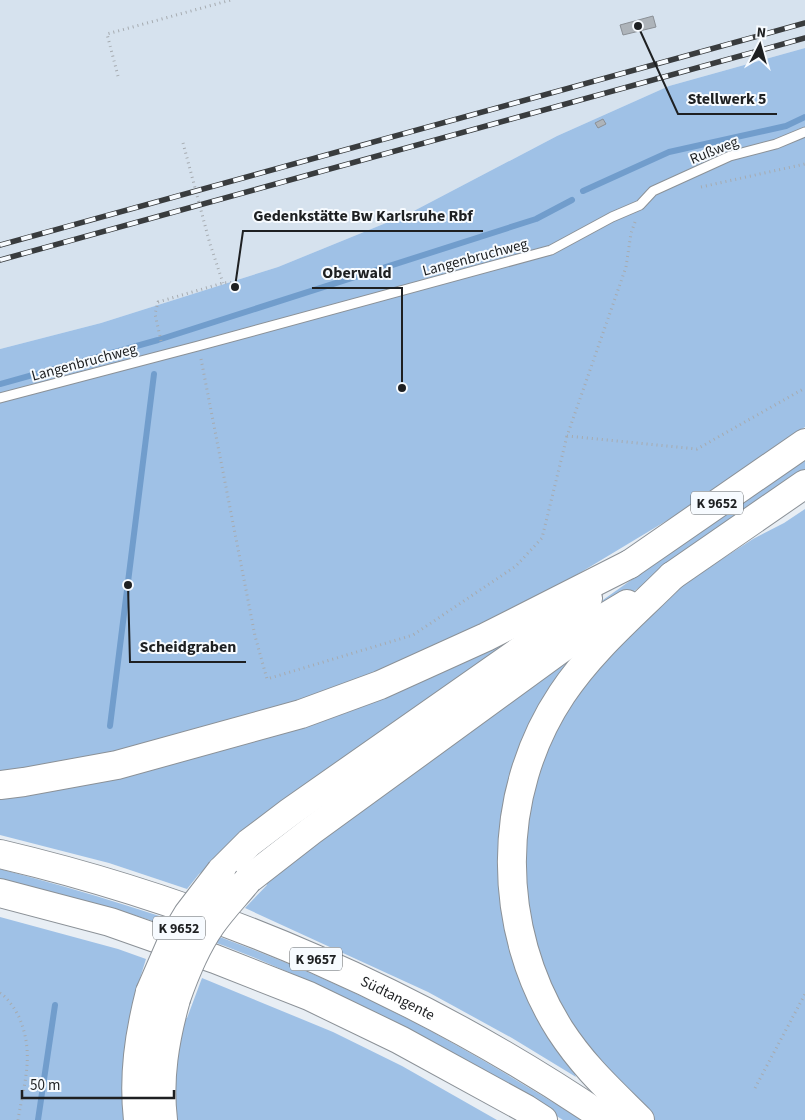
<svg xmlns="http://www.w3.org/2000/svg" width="805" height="1120" viewBox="0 0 805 1120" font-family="'Source Sans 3',sans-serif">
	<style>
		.built { fill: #d6e2ee }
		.green { fill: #9fc1e6 }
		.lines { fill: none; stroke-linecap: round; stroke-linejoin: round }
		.stream { stroke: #719dcc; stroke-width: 6 }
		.building { fill: #aeb4ba; stroke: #8b9096 }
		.service-casing { stroke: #8b9197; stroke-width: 11 }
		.primary-casing { stroke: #8b9197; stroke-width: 30 }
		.trunk-casing { stroke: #8b9197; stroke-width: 30 }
		.path { stroke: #a6abb0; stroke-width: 3; stroke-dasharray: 1 4; stroke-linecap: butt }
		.service { stroke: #fff; stroke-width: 9 }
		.primary { stroke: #fff; stroke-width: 28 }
		.trunk { stroke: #fff; stroke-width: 28 }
		.rail-casing { stroke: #393c3e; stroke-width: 5.5 }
		.rail { stroke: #f7fbff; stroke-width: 4; stroke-dasharray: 11; stroke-linecap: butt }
		.trunk-bridge-casing { stroke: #8b9197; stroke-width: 30; stroke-linecap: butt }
		.trunk-bridge { stroke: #fff; stroke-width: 28 }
		.labels { text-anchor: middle; stroke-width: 4; stroke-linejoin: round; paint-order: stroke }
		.shield { fill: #f7fbff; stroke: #5f6264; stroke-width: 1 }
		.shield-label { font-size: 14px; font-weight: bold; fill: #1e2022 }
		.street-label { font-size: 15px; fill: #1e2022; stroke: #f7fbff }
		.leader { fill: none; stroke: #1e2022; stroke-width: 2 }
		.callout-dot { fill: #1e2022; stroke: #f7fbff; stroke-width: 2 }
		.callout-label { font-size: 16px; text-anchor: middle; font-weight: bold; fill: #1e2022; stroke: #f7fbff; stroke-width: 4; stroke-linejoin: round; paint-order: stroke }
	</style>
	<rect width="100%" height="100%" fill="#e8eef4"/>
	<path class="built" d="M0,0H805V48L669,86L557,136L408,214L278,267L101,323L0,349Z"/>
	<path class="green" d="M805,48V427L691,506L563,583L511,612L333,691L162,743L0,774V349L101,323L278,267L408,214L557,136L669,86Z
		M805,457V469L511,679L240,877L245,859L569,624Z
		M805,509V1120H655L627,1096L598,1063L553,997L526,913L522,832L542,752L569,701L637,622L691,579L753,539L784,523Z
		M537,622L199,874L187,889L109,863L0,835V794L68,785Z
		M570,662L502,875L576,1077L512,1038L428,992L245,908L267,885L266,882L330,831L553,669Z
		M0,869C129,903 257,945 378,1004C448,1038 515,1079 582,1120H563C466,1059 365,1004 260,960C176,925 88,900 0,879Z
		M0,917L118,949L146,959L137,988L127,1120H0Z
		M202,978L333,1032L402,1066L497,1120H176L173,1096L177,1059L185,1018H187Z"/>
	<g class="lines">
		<path class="stream" d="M583,191L669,152L786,126L805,117
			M0,384L158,340L536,219L572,200
			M110,726L154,374
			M38,1120L55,1005"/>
	</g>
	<path class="building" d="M653,16L656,27L623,35L620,25Z
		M603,119L606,124L598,128L595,123Z"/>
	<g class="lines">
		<defs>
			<path id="service" d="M0,398L198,346L551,250L612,217L640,205L653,191L730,156L776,144L805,132"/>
			<path id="primary" d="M630,564L805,443
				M672,576L805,484"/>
			<g id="trunk">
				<path d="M0,785L24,782L117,765L301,714L380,685L486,637L630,564"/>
				<path id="s1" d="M0,854C217,905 423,995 607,1120"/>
				<path d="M221,871L249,843L290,812L541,636L588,598"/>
				<path d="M248,880L311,831L602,619L627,604"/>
				<path d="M0,893L110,922L215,959L309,996L400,1040L526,1109L543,1120"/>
				<path d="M138,1120C133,1076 139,1035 150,992"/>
				<path d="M163,1120C158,1078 165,1039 176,999"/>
				<path d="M640,1120C610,1090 584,1067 560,1030C496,929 495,794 562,694C592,649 634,614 672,576"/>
			</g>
		</defs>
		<use href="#service" class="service-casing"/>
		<use href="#primary" class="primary-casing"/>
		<use href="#trunk" class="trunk-casing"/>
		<path class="path" d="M118,76L107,34L231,0
			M183,143L210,244L223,283
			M701,187L805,164
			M635,222L631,233L626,267L567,436L697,449L805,388
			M161,341L155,314L158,302L223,283L235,282
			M201,359L255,636L267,679L413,635L516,566L542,538L567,436
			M0,993C8,998 15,1009 19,1017C35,1054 24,1083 18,1120
			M755,1088L805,994"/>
		<use href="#service" class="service"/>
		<use href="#primary" class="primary"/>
		<use href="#trunk" class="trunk"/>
		<defs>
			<path id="rail" d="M0,245L805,23
				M0,260L805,38"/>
		</defs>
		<use href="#rail" class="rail-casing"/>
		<use href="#rail" class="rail"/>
		<defs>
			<path id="trunk-bridge" d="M150,992L173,939L188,914L221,871
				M176,999C185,973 195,948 211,925C222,909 236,895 248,880"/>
		</defs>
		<use href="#trunk-bridge" class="trunk-bridge-casing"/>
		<use href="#trunk-bridge" class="trunk-bridge"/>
	</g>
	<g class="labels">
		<g class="shield">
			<rect x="691" y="491.5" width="52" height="23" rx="4"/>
			<rect x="153" y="916.5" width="52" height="23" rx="4"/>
			<rect x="290" y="947.5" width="52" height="23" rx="4"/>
		</g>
		<g class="shield-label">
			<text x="717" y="508">K 9652</text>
			<text x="179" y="933">K 9652</text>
			<text x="316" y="964">K 9657</text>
		</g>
		<g class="street-label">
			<text transform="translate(714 150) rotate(-22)" y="5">Rußweg</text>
			<text transform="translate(475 257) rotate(-15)" y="5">Langenbruchweg</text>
			<text transform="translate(84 362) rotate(-15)" y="5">Langenbruchweg</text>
			<text dy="5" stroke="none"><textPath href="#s1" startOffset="424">Südtangente</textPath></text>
		</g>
	</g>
	<path class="leader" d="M638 26L678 114H777M235 287L243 231H483M402 388L402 288H312M128 585L130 662H246"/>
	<g class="callout-dot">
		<circle cx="638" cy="26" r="5"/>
		<circle cx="235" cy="287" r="5"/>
		<circle cx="402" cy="388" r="5"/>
		<circle cx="128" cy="585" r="5"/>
	</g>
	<g class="callout-label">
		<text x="727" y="104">Stellwerk 5</text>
		<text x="363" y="221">Gedenkstätte Bw Karlsruhe Rbf</text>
		<text x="357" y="278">Oberwald</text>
		<text x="188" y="652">Scheidgraben</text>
	</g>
	<g transform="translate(760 45) rotate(6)" stroke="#f7fbff" stroke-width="4" paint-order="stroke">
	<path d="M0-4L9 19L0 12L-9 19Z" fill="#1e2022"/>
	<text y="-8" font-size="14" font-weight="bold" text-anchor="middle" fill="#1e2022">N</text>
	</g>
	<path d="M22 1090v8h152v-8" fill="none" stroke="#1e2022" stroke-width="2.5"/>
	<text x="30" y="1090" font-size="15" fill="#1e2022" stroke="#f7fbff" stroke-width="4" paint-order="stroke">50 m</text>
</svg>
